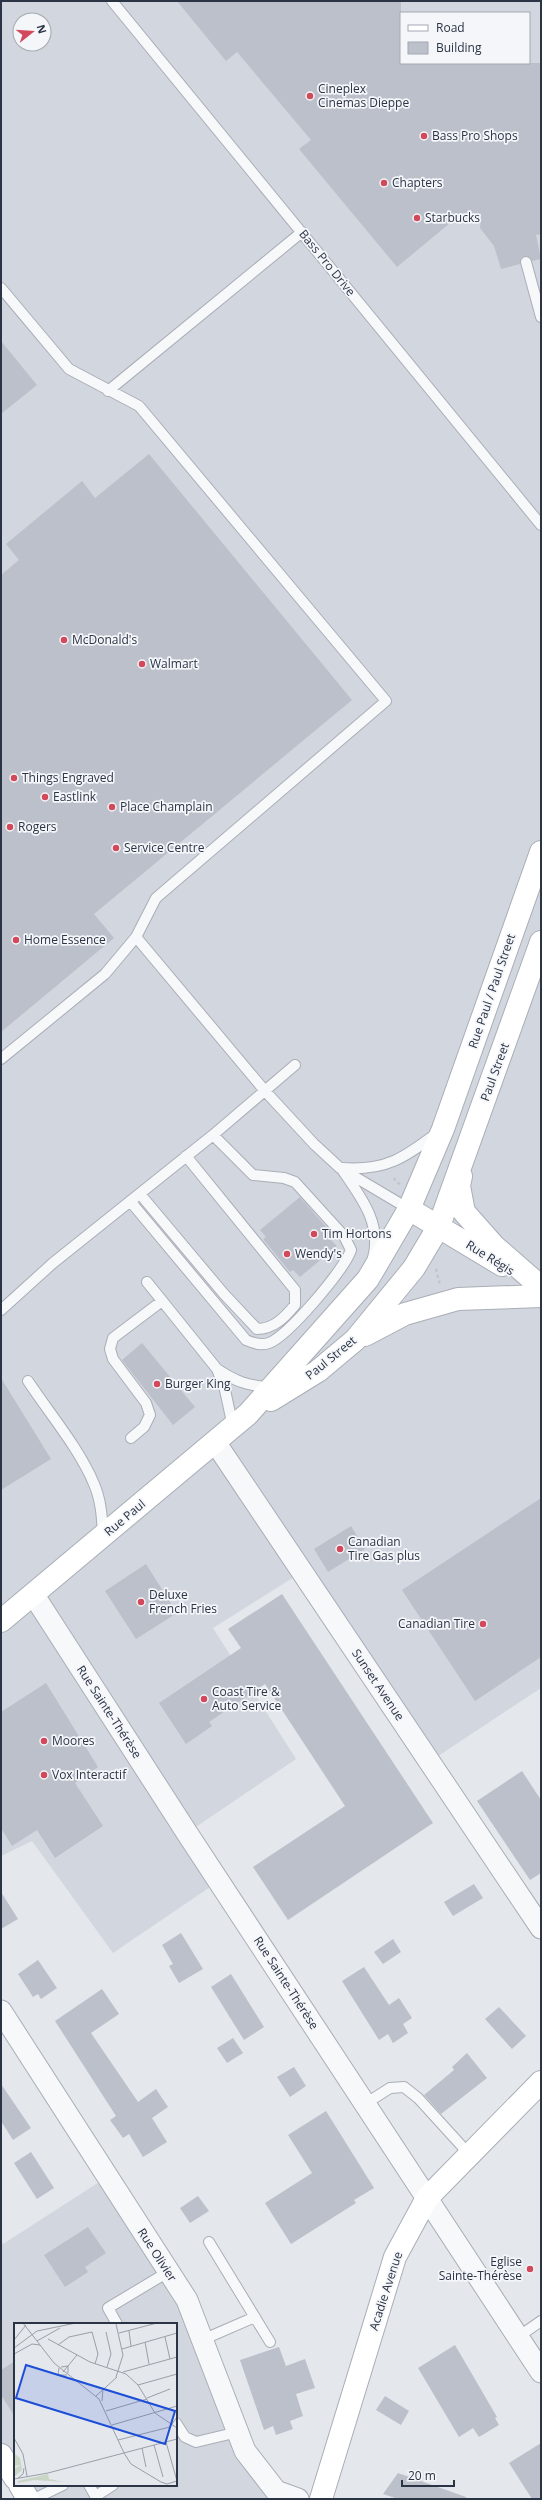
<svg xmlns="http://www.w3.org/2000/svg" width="542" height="2500" viewBox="0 0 542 2500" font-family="'Open Sans',sans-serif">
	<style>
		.built { fill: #d2d6de; fill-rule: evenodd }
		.building { fill: #bbc0ca }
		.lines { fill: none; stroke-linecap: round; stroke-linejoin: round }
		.lane-casing { stroke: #a9aeb7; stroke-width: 12 }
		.street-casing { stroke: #a9aeb7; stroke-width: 23 }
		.secondary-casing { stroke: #a9aeb7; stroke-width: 24 }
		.primary-casing { stroke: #a3abb8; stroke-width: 24 }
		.path { stroke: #c2c5cb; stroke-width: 2.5; stroke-dasharray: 3 3; stroke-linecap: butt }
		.lane { stroke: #f7f8fa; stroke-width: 10 }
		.street { stroke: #f7f8fa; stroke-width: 21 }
		.secondary { stroke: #fff; stroke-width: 22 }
		.primary { stroke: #fff; stroke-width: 22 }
		.poi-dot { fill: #d1495b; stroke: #f4f6f9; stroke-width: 1.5 }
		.labels { text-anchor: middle; stroke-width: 3.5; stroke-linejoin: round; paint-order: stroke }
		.poi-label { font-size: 12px; fill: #2b3445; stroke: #f4f6f9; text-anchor: start }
		.street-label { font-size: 12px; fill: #2b3445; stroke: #f4f6f9 }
		.inset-road { fill: none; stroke: #9a9fa9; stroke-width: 1 }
		.view { fill: #1d4ed8; fill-opacity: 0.15; stroke: #1d4ed8; stroke-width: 2 }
		.inset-edge { fill: none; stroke: #2b3445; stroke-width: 2 }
	</style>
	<rect width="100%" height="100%" fill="#e4e7ec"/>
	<path class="built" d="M1,1H541V1688L429,1762L302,1572L213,1628L296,1759L187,1833L219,1881L113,1953L32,1841L1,1856ZM401,13H529V63H401ZM20,20H44V44H20Z
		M107,2177L168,2272L245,2451L298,2499H28L20,2485H176V2324H15V2478L1,2455V2242L3,2244Z"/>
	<path class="building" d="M177,1H401V63H541V234L536,235L541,259L532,261L530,257L525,256L521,258L520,264L501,269L494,246L480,228L481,214L462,213L397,267L299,149L311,140L237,52L226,61Z
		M1,341L37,385L1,414Z
		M149,454L352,700L94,914L114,938L1,1032V575L19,560L6,544L82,481L95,498Z
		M300,1197L334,1236L330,1239L337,1246L300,1277L293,1270L290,1272L263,1239L266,1237L260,1230Z
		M142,1343L195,1407L173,1425L122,1360Z
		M1,1378L51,1459L1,1490Z
		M541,1498V1657L475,1701L402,1590Z
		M351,1526L365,1549L328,1572L314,1549Z
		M146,1564L177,1613L136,1639L105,1591Z
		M282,1594L433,1823L288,1920L253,1867L345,1806L265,1684L209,1722L212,1726L186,1744L159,1703L241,1648L228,1629Z
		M46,1683L98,1767L75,1783L103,1826L55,1858L37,1830L12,1846L1,1828V1712Z
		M522,1771L541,1800V1873L530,1880L477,1801Z
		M474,1884L483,1898L453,1916L444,1902Z
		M1,1892L18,1919L1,1929Z
		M181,1933L203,1969L179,1983L169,1966L173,1964L162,1945Z
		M393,1939L401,1952L383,1964L374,1952Z
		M38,1960L57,1988L41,1999L38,1994L33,1997L18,1974Z
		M364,1967L389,2005L399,1998L412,2018L403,2024L408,2033L393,2043L388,2034L379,2040L342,1981Z
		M231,1974L264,2027L244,2040L211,1987Z
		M102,1989L119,2014L91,2033L138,2102L156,2089L168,2107L152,2118L167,2142L143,2157L129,2134L123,2138L110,2120L116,2116L55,2021Z
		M499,2007L526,2036L512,2049L485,2019Z
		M233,2038L243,2053L227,2063L217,2048Z
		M467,2053L487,2078L441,2114L424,2095L454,2070L452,2067Z
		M294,2067L306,2086L290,2097L277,2077Z
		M1,2084L31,2128L13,2140L1,2121Z
		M326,2111L374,2188L354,2200L356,2203L291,2244L265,2203L312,2173L288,2135Z
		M31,2152L54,2188L37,2199L14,2163Z
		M198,2196L209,2211L190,2223L180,2208Z
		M88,2227L106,2253L85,2267L88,2272L65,2287L44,2255Z
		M455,2345L497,2417L495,2418L499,2425L479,2437L473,2428L459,2437L418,2368Z
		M279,2347L286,2366L305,2359L315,2388L296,2394L303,2416L290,2421L293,2429L276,2435L273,2426L264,2430L240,2360Z
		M15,2361V2417L1,2395V2370Z
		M385,2396L409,2411L401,2425L376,2410Z
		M541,2443V2499H532L509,2463Z
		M398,2473L466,2497V2499H398L383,2494Z"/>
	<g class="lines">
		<defs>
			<path id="lane" d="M112,1L541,525
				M526,262L541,317
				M1,288L69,369L139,406L386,701L156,898L136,937L105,974L1,1059
				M108,391L302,232
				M136,937L265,1091L314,1144L340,1168L409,1209
				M342,1168C386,1171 404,1158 437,1133
				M343,1171C361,1197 382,1224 373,1258
				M140,1194L224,1294L257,1329C274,1329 285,1317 295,1305V1290L186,1156
				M130,1201L246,1340C253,1343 261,1346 269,1343C288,1336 344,1270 351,1250L344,1236L295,1182L284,1178L253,1175L213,1135
				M147,1282L217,1369L225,1390L233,1427
				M1,1310L53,1263L213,1135L295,1065
				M217,1369C235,1381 247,1386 270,1387
				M28,1381C49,1413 79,1448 94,1484C101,1500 102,1517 103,1534
				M131,1438L144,1427L150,1415L146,1403L113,1359L110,1349L113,1338L162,1301
				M365,2104L390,2088L404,2087L418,2098L469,2154
				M209,2242L270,2342
				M117,2324L108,2308L168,2272
				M518,2337L541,2321
				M202,2340L255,2317
				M176,2423L185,2437L196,2442L238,2432
				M89,2485L97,2499
				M96,2496L113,2485
				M34,2499L63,2485"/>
			<path id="street" d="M215,1442L541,1928
				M33,1594L187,1833L541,2372
				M1,2011L187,2300L245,2451L276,2491L298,2499"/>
			<path id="secondary" d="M461,1176L459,1186L464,1212L494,1246L541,1287
				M409,1209L502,1265
				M365,1335L405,1314L458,1299L541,1296
				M271,1400L318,1371L355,1340L414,1268L439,1226L541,942
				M1,1621L248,1414L368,1279L409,1209L443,1129L541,852
				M321,2499L395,2257L427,2198L541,2082"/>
			<path id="primary" d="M1,2455L15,2478
				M20,2485L28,2499"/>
		</defs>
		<use href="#lane" class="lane-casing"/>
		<use href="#street" class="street-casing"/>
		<use href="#secondary" class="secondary-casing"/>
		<use href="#primary" class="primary-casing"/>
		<path class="path" d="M394,1178L396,1182L400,1184
			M436,1269L440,1285"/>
		<use href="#lane" class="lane"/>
		<use href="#street" class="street"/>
		<use href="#secondary" class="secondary"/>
		<use href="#primary" class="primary"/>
	</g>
	<g class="poi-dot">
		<circle cx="310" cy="96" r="4"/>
		<circle cx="424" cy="136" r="4"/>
		<circle cx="384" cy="183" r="4"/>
		<circle cx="417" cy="218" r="4"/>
		<circle cx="64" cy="640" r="4"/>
		<circle cx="142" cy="664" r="4"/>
		<circle cx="14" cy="778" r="4"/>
		<circle cx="45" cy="797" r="4"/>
		<circle cx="112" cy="807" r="4"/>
		<circle cx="10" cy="827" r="4"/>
		<circle cx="116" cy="848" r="4"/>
		<circle cx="16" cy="940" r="4"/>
		<circle cx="314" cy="1234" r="4"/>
		<circle cx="287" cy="1254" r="4"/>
		<circle cx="157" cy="1384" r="4"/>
		<circle cx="340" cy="1549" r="4"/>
		<circle cx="141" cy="1602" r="4"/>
		<circle cx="483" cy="1624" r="4"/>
		<circle cx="204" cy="1699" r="4"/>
		<circle cx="44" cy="1741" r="4"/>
		<circle cx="44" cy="1775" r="4"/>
		<circle cx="530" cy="2269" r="4"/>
	</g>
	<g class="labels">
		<g class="poi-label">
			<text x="318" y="93">Cineplex<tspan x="318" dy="14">Cinemas Dieppe</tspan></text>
			<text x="432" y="140">Bass Pro Shops</text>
			<text x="392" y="187">Chapters</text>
			<text x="425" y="222">Starbucks</text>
			<text x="72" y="644">McDonald's</text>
			<text x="150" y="668">Walmart</text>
			<text x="22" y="782">Things Engraved</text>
			<text x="53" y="801">Eastlink</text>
			<text x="120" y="811">Place Champlain</text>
			<text x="18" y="831">Rogers</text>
			<text x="124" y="852">Service Centre</text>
			<text x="24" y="944">Home Essence</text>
			<text x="322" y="1238">Tim Hortons</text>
			<text x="295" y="1258">Wendy's</text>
			<text x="165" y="1388">Burger King</text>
			<text x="348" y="1546">Canadian<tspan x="348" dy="14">Tire Gas plus</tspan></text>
			<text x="149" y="1599">Deluxe<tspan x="149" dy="14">French Fries</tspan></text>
			<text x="475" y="1628" text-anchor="end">Canadian Tire</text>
			<text x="212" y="1696">Coast Tire &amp;<tspan x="212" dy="14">Auto Service</tspan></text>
			<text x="52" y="1745">Moores</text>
			<text x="52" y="1779">Vox Interactif</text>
			<text x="522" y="2266" text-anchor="end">Eglise<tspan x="522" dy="14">Sainte-Thérèse</tspan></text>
		</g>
		<g class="street-label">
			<text transform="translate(327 263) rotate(51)" y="4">Bass Pro Drive</text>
			<text transform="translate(492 991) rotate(-71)" y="4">Rue Paul / Paul Street</text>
			<text transform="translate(495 1072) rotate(-70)" y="4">Paul Street</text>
			<text transform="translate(490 1258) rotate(32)" y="4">Rue Régis</text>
			<text transform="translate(331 1358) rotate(-39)" y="4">Paul Street</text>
			<text transform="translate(125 1518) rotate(-40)" y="4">Rue Paul</text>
			<text transform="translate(378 1685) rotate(56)" y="4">Sunset Avenue</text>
			<text transform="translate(109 1712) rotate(57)" y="4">Rue Sainte-Thérèse</text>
			<text transform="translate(286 1983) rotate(57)" y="4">Rue Sainte-Thérèse</text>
			<text transform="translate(157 2255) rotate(57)" y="4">Rue Olivier</text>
			<text transform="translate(386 2291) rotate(-72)" y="4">Acadie Avenue</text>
		</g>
	</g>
	<g transform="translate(14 2323)">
		<rect width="163" height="163" fill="#e4e7ec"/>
		<path d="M1,131L6,135L8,147L0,154V146L7,142L0,143ZM34,151L35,156L50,159L20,157L4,160V158Z" fill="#c9d6c5"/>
		<path class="inset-road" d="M9,0L40,40L85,76L110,130M102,1L109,32L102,54M115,8L117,23M92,9L97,31L93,44M105,10L143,0M151,14L156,36M34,16L76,39L112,51L124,62L141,90L163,105M0,17L12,2M23,18L46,5M131,19L135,41M44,22L55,14L78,9L84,31L81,41M0,25L23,8L62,0M108,26L163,10M0,31L18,21L26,22M47,44L54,43V50M45,45L44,52H53M49,49L63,32M109,49L163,34M124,62L163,51M82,73L103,54M133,75L156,66M88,78L89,66M92,88L133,76M98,102L163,83M0,115L9,131L13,153M104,117L156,104L163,94M152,119L163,158M140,122L149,154M128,125L132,144M110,130L117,141L147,159L153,161L163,158M4,155L9,151L10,145M0,156L34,150L163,116"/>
		<path class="view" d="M12,42L161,88L151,121L2,75Z"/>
		<rect width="163" height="163" class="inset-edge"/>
	</g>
	<rect width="542" height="2500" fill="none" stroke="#2b3445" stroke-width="4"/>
	<rect x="400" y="12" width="130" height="52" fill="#f4f6f9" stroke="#a4a8b1"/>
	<rect x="408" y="25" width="20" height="6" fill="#ffffff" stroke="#a4a8b1"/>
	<text x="436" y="32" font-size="12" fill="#2b3445">Road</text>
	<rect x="408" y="42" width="20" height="12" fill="#bbc0ca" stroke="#a4a8b1"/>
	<text x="436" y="52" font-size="12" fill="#2b3445">Building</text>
	<g transform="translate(32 32) rotate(73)"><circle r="19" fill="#f4f6f9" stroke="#a4a8b1"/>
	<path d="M0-3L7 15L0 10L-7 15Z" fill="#d1495b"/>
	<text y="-6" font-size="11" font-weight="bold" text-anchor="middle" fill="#2b3445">N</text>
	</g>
	<path d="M402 2480v6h52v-6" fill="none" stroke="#2b3445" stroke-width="2"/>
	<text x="408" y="2480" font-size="12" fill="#2b3445" stroke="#f4f6f9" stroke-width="3" paint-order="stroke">20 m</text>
</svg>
